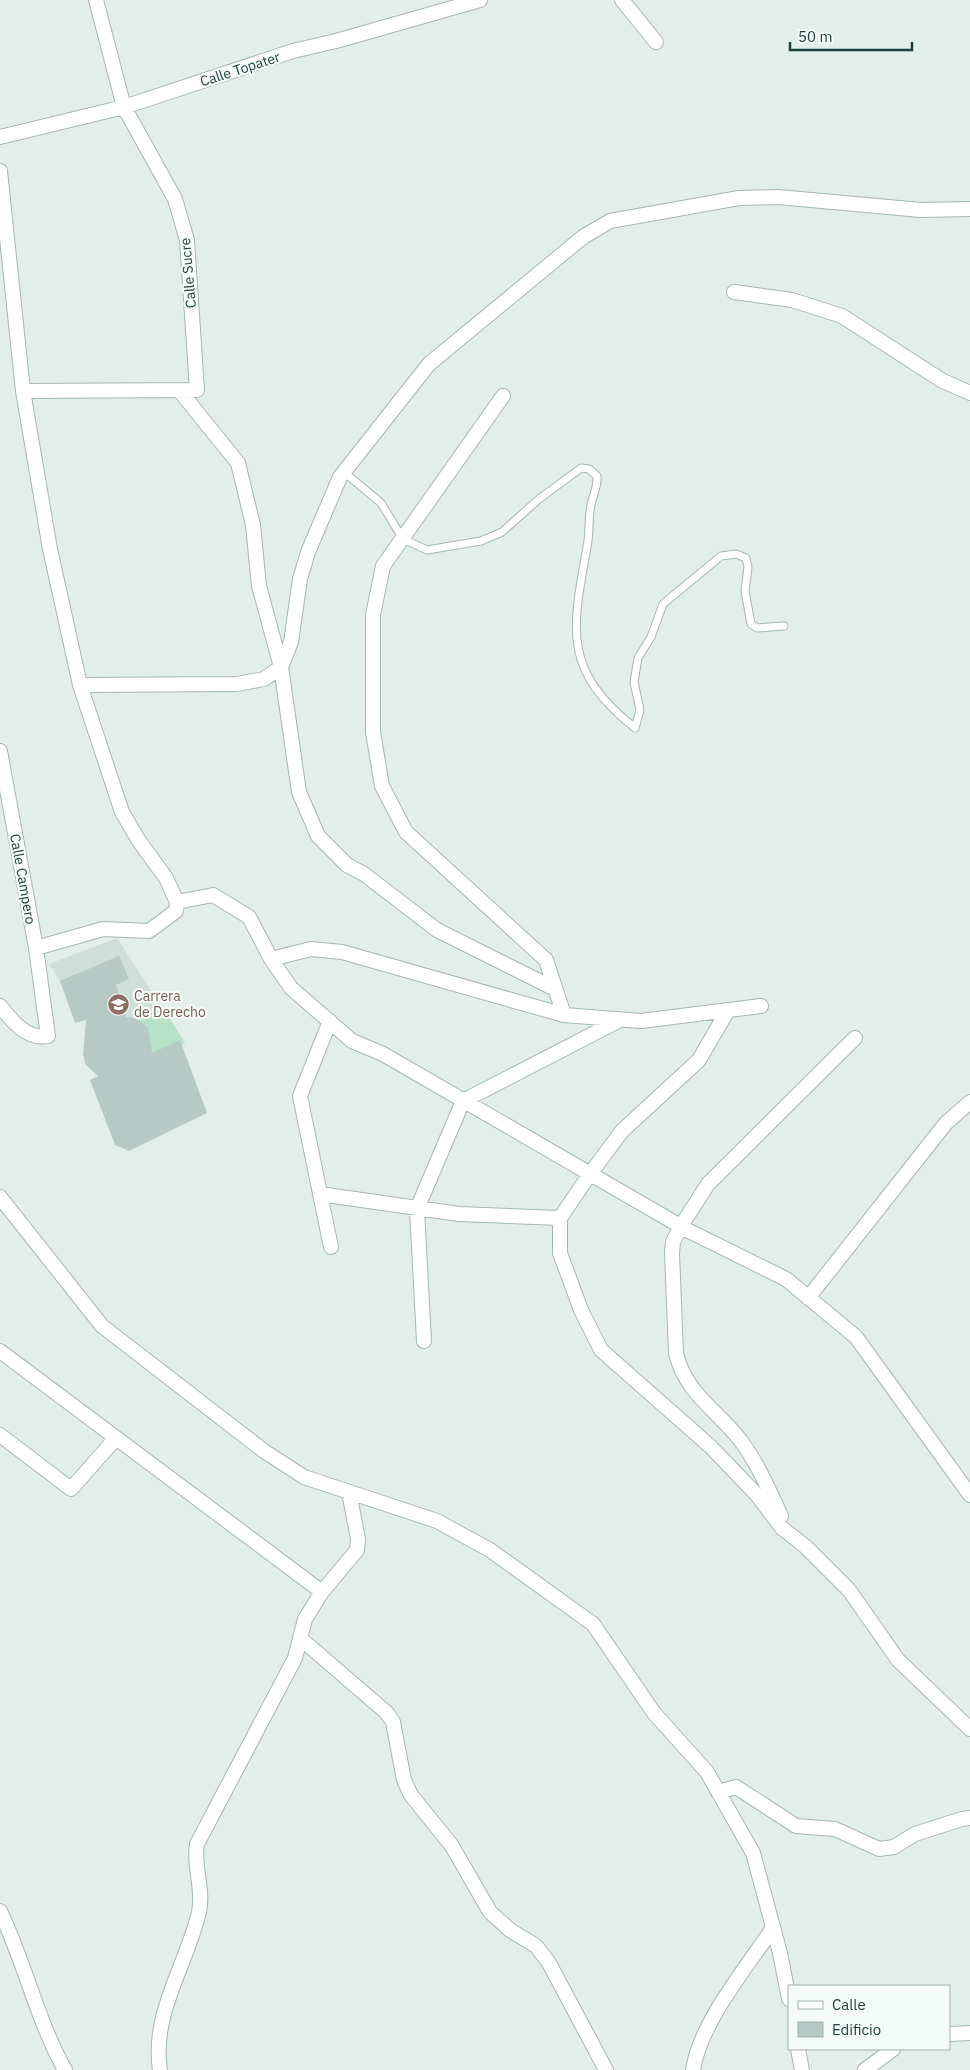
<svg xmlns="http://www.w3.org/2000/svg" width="970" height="2070" viewBox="0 0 970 2070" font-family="'IBM Plex Sans',sans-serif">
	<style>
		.built { fill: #cfded9 }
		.green { fill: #b8e1ca }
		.building { fill: #b6c9c4 }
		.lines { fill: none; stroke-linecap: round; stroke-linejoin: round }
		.lane-casing { stroke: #a4b7b3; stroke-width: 9 }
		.street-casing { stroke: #a4b7b3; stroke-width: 16 }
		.lane { stroke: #fff; stroke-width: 7 }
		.street { stroke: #fff; stroke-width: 14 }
		.labels { text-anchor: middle; stroke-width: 4.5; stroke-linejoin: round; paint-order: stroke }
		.street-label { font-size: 14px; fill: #1f413d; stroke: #f3faf7 }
		.education-label { font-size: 14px; fill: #785e54; stroke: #f3faf7; text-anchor: start }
	</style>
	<rect width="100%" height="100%" fill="#e2eeea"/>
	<path class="built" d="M117,938L185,1043H102L49,964Z"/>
	<path class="green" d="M162,1006L185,1043L126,1080L103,1043Z"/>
	<path class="building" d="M119,956L129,979L116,985L126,1017L136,1018L148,1028L152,1053L180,1040L207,1113L129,1151L115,1145L90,1080L98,1076L86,1065L83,1055L86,1020L75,1023L60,981Z"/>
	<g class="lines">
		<defs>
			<path id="lane" d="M344,472L381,503L403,539L427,550L481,541L502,532L539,499L581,468L589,469L597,476C598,487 593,494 591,505C588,519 590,533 587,547C572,630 562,670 635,728L640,710L634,682L638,658L651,637L663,604L721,556L736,554L746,558L748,567L745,591L751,624L757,628L784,626"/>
			<path id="street" d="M622,0L656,42
				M0,137L124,107L293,51L336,41L480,0
				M0,171L23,391L50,549L80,685L122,812L139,841L166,878L177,902L176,911L149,931L103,929L36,948
				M734,292L792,300L842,316L941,380L970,393
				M179,390L238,463L253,525L259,586L281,667L299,792L318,836L347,865L364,874L437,930L555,989
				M23,391L197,390L187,240L175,199L124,107L96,0
				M503,396L383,566L373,615V732L382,786L406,832L546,960L564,1015
				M80,685L237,684L264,679L281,667L291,642L300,579L308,552L340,477L429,364L583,237L610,221L739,198L778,197L921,210L970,209
				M0,751L36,948L48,1036C27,1040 13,1022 0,1006
				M177,902L213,895L249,917L271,959L291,988L352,1041L383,1054L689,1231L786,1279L856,1337L970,1495
				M271,959L311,949L342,952L564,1015L641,1021L761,1006
				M728,1010L699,1060L622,1131L590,1174L560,1218V1253L581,1310L601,1350L711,1447L757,1495L782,1528L806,1547L849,1590L898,1660L970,1729
				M330,1021L300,1096L331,1247
				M320,1194L459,1214L560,1218
				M0,1197L102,1326L264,1451L304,1477L437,1521L490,1550L593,1624L654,1713L707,1772L753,1853L780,1953L789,1999
				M808,1298L946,1123L970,1102
				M424,1341L417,1209L463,1101L620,1020
				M0,1351L322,1592
				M0,1435L71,1489L116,1438
				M781,1516C769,1490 758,1464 741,1441C717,1410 685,1393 676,1353L672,1253L673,1242L681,1226L708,1184L855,1038
				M300,1638L387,1713L393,1722L404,1780L411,1795L452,1846L490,1912L510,1930L536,1946L549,1963L606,2070
				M718,1792L736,1787L796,1826L835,1829L879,1849L894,1847L915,1834L962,1819L970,1818
				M0,1911C25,1963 37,2020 65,2070
				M949,2034L970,2033
				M798,2049L802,2070
				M160,2070C151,2014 187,1964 199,1912C204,1890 193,1866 197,1844L295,1658L305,1619L322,1592L357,1550L358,1539L349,1492
				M693,2070C700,2023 746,1968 773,1928
				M865,2070L893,2049"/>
		</defs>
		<use href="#lane" class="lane-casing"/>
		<use href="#street" class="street-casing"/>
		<use href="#lane" class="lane"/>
		<use href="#street" class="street"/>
	</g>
	<defs>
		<symbol id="university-disc" viewBox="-11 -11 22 22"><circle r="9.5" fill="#8d6e63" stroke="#f3faf7"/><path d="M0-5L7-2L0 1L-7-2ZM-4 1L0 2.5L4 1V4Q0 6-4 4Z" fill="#fff"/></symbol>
	</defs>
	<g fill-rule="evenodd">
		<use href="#university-disc" x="106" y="992" width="25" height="25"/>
	</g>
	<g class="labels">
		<g class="street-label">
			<text transform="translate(240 69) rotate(-18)" y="5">Calle Topater</text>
			<text transform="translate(188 273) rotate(-95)" y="5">Calle Sucre</text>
			<text transform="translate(23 879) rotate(80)" y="5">Calle Campero</text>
		</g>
		<g class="education-label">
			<text x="134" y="1001">Carrera<tspan x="134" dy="16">de Derecho</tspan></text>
		</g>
	</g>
	<rect x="788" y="1985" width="162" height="65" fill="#f3faf7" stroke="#9eb0ad"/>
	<rect x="798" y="2001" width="25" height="8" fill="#ffffff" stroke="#9eb0ad"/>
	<text x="832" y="2010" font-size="15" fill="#1f413d">Calle</text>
	<rect x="798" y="2022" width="25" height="15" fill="#b6c9c4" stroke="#9eb0ad"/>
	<text x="832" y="2035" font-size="15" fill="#1f413d">Edificio</text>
	<path d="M790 42v8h122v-8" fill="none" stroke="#1f413d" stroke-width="2.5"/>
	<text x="798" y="42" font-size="15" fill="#1f413d" stroke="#f3faf7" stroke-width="4" paint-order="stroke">50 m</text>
</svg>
